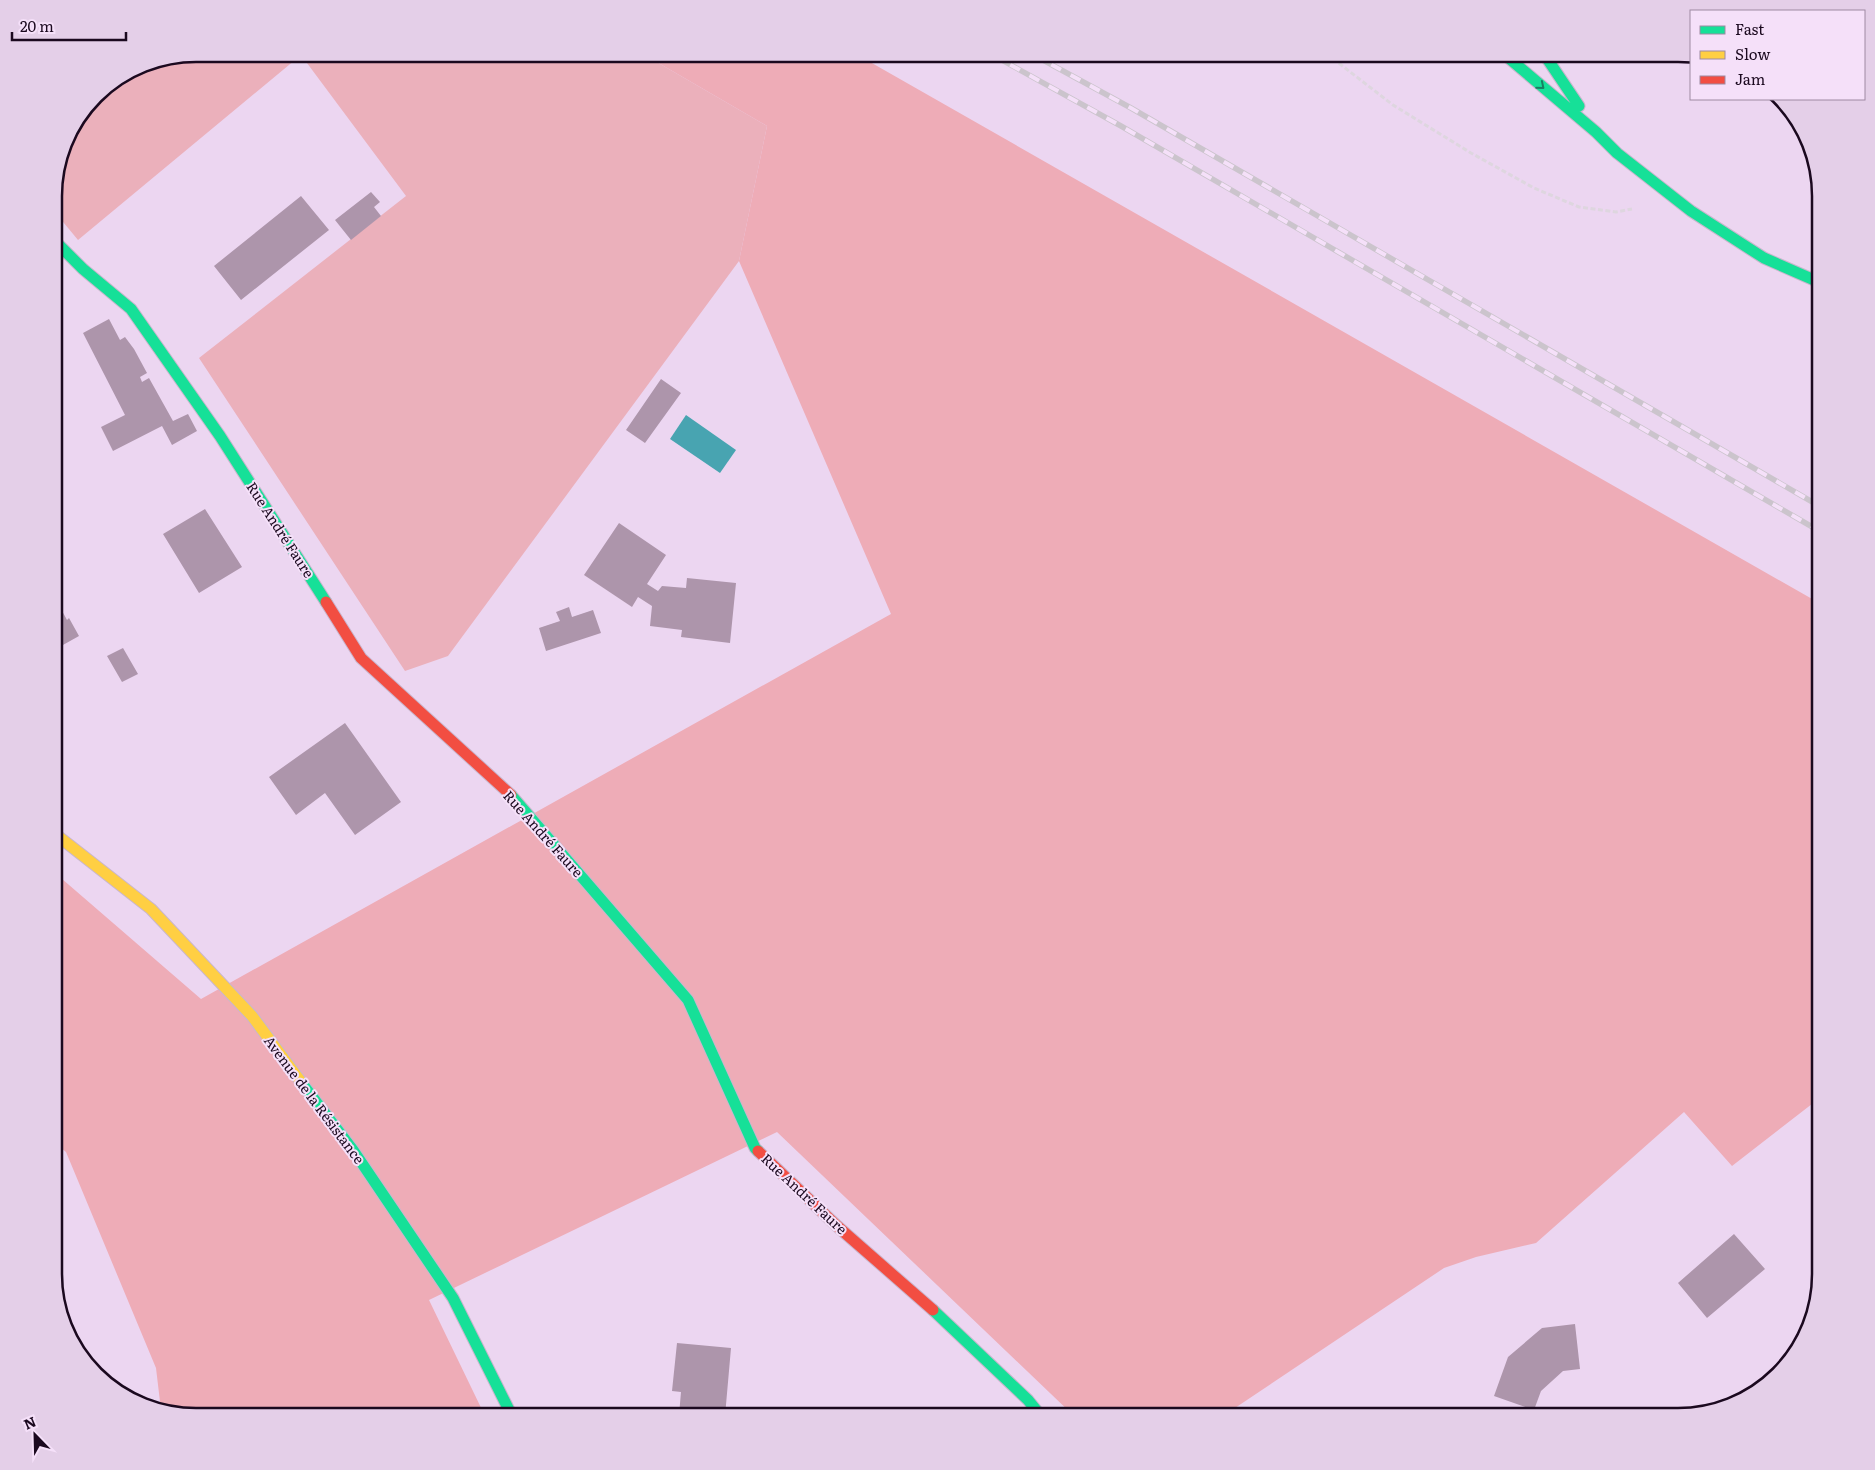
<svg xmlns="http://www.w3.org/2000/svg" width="1875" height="1470" viewBox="0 0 1875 1470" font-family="Literata,serif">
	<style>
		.green { fill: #ebb0bb }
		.forest { fill: #eeacb7 }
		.water { fill: #48a4b1 }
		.building { fill: #ad95ab }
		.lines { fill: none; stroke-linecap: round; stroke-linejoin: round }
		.fast-casing { stroke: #c9b6cd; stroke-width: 13 }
		.slow-casing { stroke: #c9b6cd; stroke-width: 13 }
		.jam-casing { stroke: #c9b6cd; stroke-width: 13 }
		.path { stroke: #ded6df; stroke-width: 3; stroke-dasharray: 5 2.5; stroke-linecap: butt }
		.fast { stroke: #16e098; stroke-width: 11 }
		.slow { stroke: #ffcf43; stroke-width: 11 }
		.jam { stroke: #f24e42; stroke-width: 11 }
		.rail-casing { stroke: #cbc4cc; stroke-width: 5.5 }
		.rail { stroke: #f5e0f9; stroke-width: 4; stroke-dasharray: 11; stroke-linecap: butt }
		.oneway { stroke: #187f62 }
		.labels { text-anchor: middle; stroke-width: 4; stroke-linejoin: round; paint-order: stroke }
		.street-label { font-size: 14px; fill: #1b091f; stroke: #f5e0f9 }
		.rim { fill: none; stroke: #1b091f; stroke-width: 2.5 }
	</style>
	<rect width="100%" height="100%" fill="#ecd6f1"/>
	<path class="green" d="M197,54H643L767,126L739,261L448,656L405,671L199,358L406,196L301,55L78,240L54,211V187L68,134L102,89L142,65Z"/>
	<path class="forest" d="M643,54H856L1821,604V1097L1732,1166L1684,1112L1536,1243L1476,1257L1444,1268L1223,1416H1074L777,1132L429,1300L485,1416H197L161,1410L156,1368L66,1152L54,1142V872L201,999L891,614L739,261L767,126Z"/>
	<path class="water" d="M686,415L736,450L720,473L670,439Z"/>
	<path class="building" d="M371,192L380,202L374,207L381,216L351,240L335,220Z
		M301,196L329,230L241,300L214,266Z
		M109,319L120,340L125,337L134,349L147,373L140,377L142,382L149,378L173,421L188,414L197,431L172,445L162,426L113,451L101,427L125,415L83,333Z
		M661,379L681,393L645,443L626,430Z
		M205,509L242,567L199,593L163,534Z
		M619,523L666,555L647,584L658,591L662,586L686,588L687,578L736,583L730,643L681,637L682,630L650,626L652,606L638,597L632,607L584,575Z
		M54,596L67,620L69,618L79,636L54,650Z
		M569,607L572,617L593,610L601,633L546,651L539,628L560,621L556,612Z
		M123,648L138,674L122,682L107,656Z
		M345,723L401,802L355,835L325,793L296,815L269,777Z
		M1734,1234L1765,1269L1707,1318L1678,1283Z
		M1575,1324L1580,1369L1563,1371L1541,1391L1534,1410L1494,1396L1508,1357L1542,1328Z
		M677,1343L731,1348L725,1416L679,1415L681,1392L672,1391Z"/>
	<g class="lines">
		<defs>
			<path id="fast" d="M1504,54L1596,132L1617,153L1691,211L1764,258L1821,283
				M1544,54L1579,106
				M54,240L83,269L131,309L220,436L326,602
				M511,795L688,1000L755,1148L758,1151
				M301,1082L353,1150L453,1298L512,1416
				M933,1310L1028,1400L1041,1416"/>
			<path id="slow" d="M54,833L151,909L252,1016L301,1082"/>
			<path id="jam" d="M326,602L361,658L511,795
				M758,1151L837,1226L933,1310"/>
		</defs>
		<use href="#fast" class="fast-casing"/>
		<use href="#slow" class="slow-casing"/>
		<use href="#jam" class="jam-casing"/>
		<path class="path" d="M1327,54L1393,105L1471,153L1534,188L1579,207L1616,212L1632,209"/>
		<use href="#fast" class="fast"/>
		<use href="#slow" class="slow"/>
		<use href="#jam" class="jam"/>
		<defs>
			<path id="rail" d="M991,54L1121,126L1821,532
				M1032,54L1131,108L1821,507"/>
		</defs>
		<use href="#rail" class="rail-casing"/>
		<use href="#rail" class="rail"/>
	</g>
	<defs><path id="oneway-chevron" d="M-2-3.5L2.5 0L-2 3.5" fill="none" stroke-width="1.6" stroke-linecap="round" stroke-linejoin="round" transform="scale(1.25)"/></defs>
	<use class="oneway" href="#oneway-chevron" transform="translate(1541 86) rotate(40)"/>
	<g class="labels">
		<g class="street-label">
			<text transform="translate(280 530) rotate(57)" y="5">Rue André Faure</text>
			<text transform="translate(543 834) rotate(48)" y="5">Rue André Faure</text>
			<text transform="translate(314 1100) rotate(53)" y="5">Avenue de la Résistance</text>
			<text transform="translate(804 1194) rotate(43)" y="5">Rue André Faure</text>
		</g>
	</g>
	<path d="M0 0H1875V1470H0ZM196 62H1678A134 134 0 0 1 1812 196V1274A134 134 0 0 1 1678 1408H196A134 134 0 0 1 62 1274V196A134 134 0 0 1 196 62Z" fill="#e4cfe8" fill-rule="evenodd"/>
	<path class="rim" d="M196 62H1678A134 134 0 0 1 1812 196V1274A134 134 0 0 1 1678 1408H196A134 134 0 0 1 62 1274V196A134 134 0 0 1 196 62Z"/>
	<rect x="1690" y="10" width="175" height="90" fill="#f5e0f9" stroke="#9e8aa2"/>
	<rect x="1700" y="26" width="25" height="8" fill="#16e098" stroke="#9e8aa2"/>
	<text x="1735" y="35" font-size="15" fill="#1b091f">Fast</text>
	<rect x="1700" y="51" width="25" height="8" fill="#ffcf43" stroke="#9e8aa2"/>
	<text x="1735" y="60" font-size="15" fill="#1b091f">Slow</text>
	<rect x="1700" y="76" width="25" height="8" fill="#f24e42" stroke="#9e8aa2"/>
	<text x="1735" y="85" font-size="15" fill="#1b091f">Jam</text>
	<g transform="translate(35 1435) rotate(337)" stroke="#f5e0f9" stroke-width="4" paint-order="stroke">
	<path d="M0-4L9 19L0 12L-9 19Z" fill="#1b091f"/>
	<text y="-8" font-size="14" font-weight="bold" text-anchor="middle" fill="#1b091f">N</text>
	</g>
	<path d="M12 32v8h114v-8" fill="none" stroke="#1b091f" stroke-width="2.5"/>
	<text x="20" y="32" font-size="15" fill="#1b091f" stroke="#f5e0f9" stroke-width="4" paint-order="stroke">20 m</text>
</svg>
